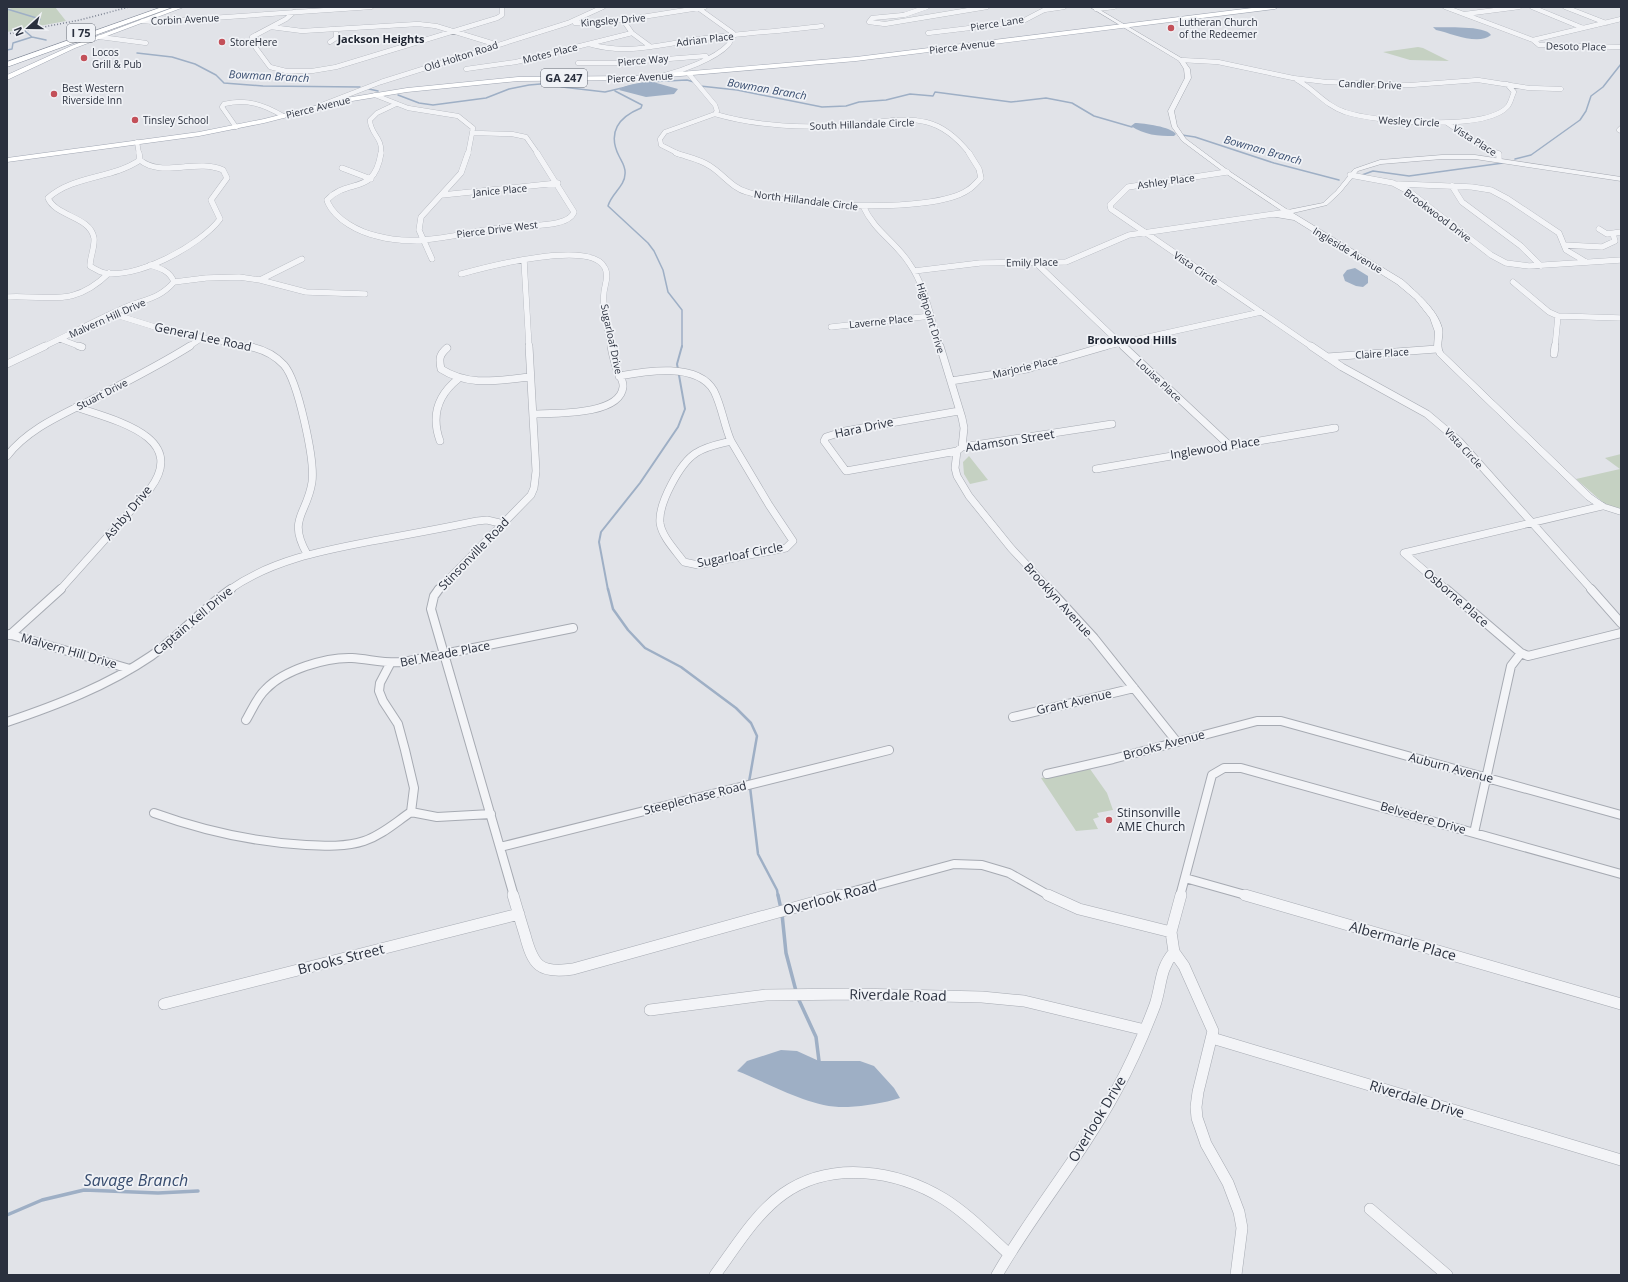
<svg xmlns="http://www.w3.org/2000/svg" width="1628" height="1282" viewBox="0 0 1628 1282" font-family="'Open Sans',sans-serif">
	<style>
		.green { fill: #c5d1c2 }
		.water { fill: #9eafc5 }
		.lines { fill: none; stroke-linecap: round; stroke-linejoin: round }
		.stream-far3 { stroke: #9eafc5; stroke-width: 1.5 }
		.stream-far2 { stroke: #9eafc5; stroke-width: 2 }
		.stream-far1 { stroke: #9eafc5; stroke-width: 2.5 }
		.stream { stroke: #9eafc5; stroke-width: 3.5 }
		.minor-far4-casing { stroke: #a6aab2; stroke-width: 5 }
		.minor-far3-casing { stroke: #a6aab2; stroke-width: 6 }
		.minor-far2-casing { stroke: #a6aab2; stroke-width: 8 }
		.minor-far1-casing { stroke: #a6aab2; stroke-width: 10 }
		.minor-casing { stroke: #a6aab2; stroke-width: 12 }
		.tertiary-casing { stroke: #a6aab2; stroke-width: 1 }
		.primary-casing { stroke: #a1a7b3; stroke-width: 1 }
		.motorway-casing { stroke: #89909e; stroke-width: 1 }
		.minor-far4 { stroke: #f3f4f7; stroke-width: 4.5 }
		.minor-far3 { stroke: #f3f4f7; stroke-width: 5.5 }
		.minor-far2 { stroke: #f3f4f7; stroke-width: 7 }
		.minor-far1 { stroke: #f3f4f7; stroke-width: 8 }
		.minor { stroke: #f3f4f7; stroke-width: 11 }
		.tertiary { fill: #f3f4f7; fill-rule: evenodd }
		.primary { fill: #fff; fill-rule: evenodd }
		.motorway { fill: #fff; fill-rule: evenodd }
		.rail { stroke: #7b8291; stroke-width: 1.5; stroke-dasharray: 1 2; stroke-linecap: butt }
		.poi-dot { fill: #c35059; stroke: #f0f2f6; stroke-width: 1.5 }
		.labels { text-anchor: middle; stroke-width: 3.5; stroke-linejoin: round; paint-order: stroke }
		.far-street-label { font-size: 10px; fill: #2a303e; stroke: #f0f2f6 }
		.far-poi-label { font-size: 10px; fill: #2a303e; stroke: #f0f2f6; text-anchor: start }
		.shield { fill: #f0f2f6; stroke: #656a75; stroke-width: 1 }
		.shield-label { font-size: 11px; font-weight: bold; fill: #2a303e }
		.far-neighbourhood-label { font-size: 11px; font-weight: bold; fill: #1c222f; stroke: #f0f2f6 }
		.far-water-label { font-size: 11px; font-style: italic; fill: #384d6f; stroke: #f0f2f6 }
		.street-label { font-size: 12px; fill: #2a303e; stroke: #f0f2f6 }
		.poi-label { font-size: 12px; fill: #2a303e; stroke: #f0f2f6; text-anchor: start }
		.near-street-label { font-size: 14px; fill: #2a303e; stroke: #f0f2f6 }
		.near-water-label { font-size: 16px; font-style: italic; fill: #384d6f; stroke: #f0f2f6 }
	</style>
	<rect width="100%" height="100%" fill="#e1e3e8"/>
	<path class="green" d="M55,7L66,21L7,32V9L17,7Z
		M1418,47L1423,48L1449,61L1410,60L1383,52Z
		M1621,454V510L1607,506L1576,479L1620,469L1605,458Z
		M969,456L988,480L970,484L964,474L963,462Z
		M1090,769L1107,793L1113,810L1097,813L1099,817L1093,819L1098,829L1076,831L1041,778Z"/>
	<path class="water" d="M1433,27C1445,28 1485,25 1491,35C1478,46 1451,33 1436,30Z
		M653,82L678,89L674,94L646,97L619,90C627,83 643,83 653,82Z
		M1135,123C1144,123 1171,127 1176,134L1174,136C1158,136 1144,135 1131,126Z
		M1355,268L1368,276V283L1363,287L1356,286L1345,281L1343,275L1347,270Z
		M781,1050L797,1051L819,1061H860L874,1066L894,1088L900,1098C884,1103 865,1106 848,1107C812,1109 771,1084 737,1071L747,1061Z"/>
	<g class="lines">
		<path class="stream-far3" d="M7,9L40,19L38,23L26,28L25,31L32,37L46,40
			M7,50L12,49L13,43L32,37
			M137,53L172,57L195,64L216,75L224,83L263,86L360,87
			M700,86L737,90L822,107L846,106L859,102L886,100L910,94L933,96L935,92L1011,102L1046,98L1072,103L1094,116L1132,127
			M369,89L378,91
			M615,91L642,105L641,108C619,117 607,132 619,156C622,162 626,167 625,174C625,186 611,194 608,206L648,243L654,251L663,270L668,292L682,310V347
			M398,95L419,103L433,105L486,98L509,89L529,85L552,83L562,87L605,92L647,82L687,80L694,82
			M1182,135L1195,137L1274,163L1339,180
			M1515,159L1531,155L1580,120L1586,111L1591,96L1603,87L1621,64
			M1362,175L1373,171L1409,176L1503,163"/>
		<path class="stream-far2" d="M608,590L599,542L601,532L640,483L678,427L685,409L677,364L682,346"/>
		<path class="stream-far1" d="M608,589L613,609L628,630L645,648L681,667L736,708L751,723L757,736L749,782
			M750,787L758,854L777,890L778,896"/>
		<path class="stream" d="M778,895L781,909
			M782,914L786,953L796,991
			M798,998L816,1037L819,1061
			M7,1215L42,1200L84,1190L158,1193L198,1191"/>
		<defs>
			<path id="minor-far4" d="M927,7L904,15L872,18L869,22L885,24L987,7
				M1445,7L1533,40L1539,45L1621,47
				M1532,7L1583,28
				M1565,7L1606,23
				M1096,9L1114,7
				M294,12L286,19L252,37L253,44L270,67L286,71H312L336,67L497,18L502,15V7
				M1465,14L1519,7
				M623,20L632,33L651,47
				M143,21L154,22L371,7
				M575,23L623,20L705,7
				M271,27L302,31L418,24L436,26L498,45
				M928,33L1021,22L1044,10L1064,7
				M100,37L146,43
				M1533,40L1621,19
				M330,42L336,38V29
				M589,44C629,56 666,43 706,38C745,33 784,31 822,26
				M1181,60L1218,62L1293,78L1326,82L1411,85L1478,80L1529,88L1561,89
				M578,63H616L706,56
				M466,69L516,62L632,33
				M689,74L715,105L717,111L715,114
				M662,76C681,71 715,59 728,45C731,42 732,37 733,33L698,8
				M1297,80C1314,89 1326,106 1345,112C1374,122 1487,132 1508,106C1511,102 1512,96 1514,92L1507,84
				M375,95L408,108L458,116L473,128L468,154
				M319,106L381,82L568,23L603,7
				M715,114C760,127 804,128 850,125C875,123 902,116 926,122C943,126 959,140 970,154
				M1447,123L1472,140L1498,154
				M236,127L222,107L224,104C247,99 263,104 283,116
				M1621,128L1619,130L1621,131
				M473,133L512,134L526,137L538,154
				M137,142L139,154
				M381,154C383,137 370,134 370,120L377,113L396,104
				M679,154L661,145L660,139L665,132L715,114"/>
			<path id="minor-far3" d="M139,153L140,160
				M381,153C374,197 348,177 327,200L328,203C336,220 359,232 377,236C419,248 463,232 505,227C519,225 568,229 574,212L537,153
				M676,153C687,157 700,159 710,166C723,174 732,188 747,192C789,206 931,215 968,190C973,187 977,182 981,178L979,169L969,153
				M1497,153L1499,154V159
				M140,160C161,178 197,158 223,170L227,178L211,200L220,219C201,245 133,282 101,272C97,270 93,268 90,266C90,257 95,247 94,238C90,216 56,217 48,198C74,175 112,179 140,160Z
				M342,168L371,179
				M1227,172L1128,187L1110,205L1111,209L1312,347
				M1350,175L1393,183L1410,192L1491,255L1506,263L1529,266L1621,260
				M1398,184L1472,187L1491,190L1508,199L1559,233L1566,250L1586,262
				M1452,186L1462,202L1521,246L1541,266
				M442,195L558,183
				M863,206C875,232 895,241 909,263C926,287 931,319 940,347
				M1599,229L1607,234L1621,232
				M1564,245L1602,247L1615,241L1613,234
				M432,259L419,230L421,217L461,173L468,153
				M524,260L529,347
				M1036,263L1124,347
				M914,271L980,263L1066,262L1129,235L1288,212
				M461,274C486,267 592,239 605,268C609,276 605,284 604,292C602,310 608,329 611,347
				M260,280L302,259
				M174,282L206,278L239,277L260,280L306,292L365,294
				M1513,282L1549,312L1558,316L1555,347
				M7,297C51,295 73,308 109,273
				M113,314L168,331L252,347
				M1558,316L1621,318
				M831,327L931,316
				M60,339L81,347
				M43,347C71,334 98,319 126,307C146,299 159,299 174,282C170,271 160,268 150,265
				M188,347L202,338
				M1103,347L1261,312"/>
			<path id="minor-far2" d="M79,346L82,347
				M246,346C260,348 274,354 284,365C298,381 315,460 312,482C307,515 287,518 307,554
				M940,346L962,418L964,428L962,447
				M1123,346L1230,446
				M1311,346L1342,367L1427,414L1459,441L1592,590
				M447,348C439,355 439,359 441,369C469,387 499,380 530,377
				M1554,354L1555,346
				M1327,357L1437,349
				M7,364L45,346
				M619,376C646,371 698,362 714,391C722,407 724,425 731,441
				M951,381L1027,369L1106,346
				M959,411L845,431L826,437L824,441L846,471L957,451L962,447L1112,424
				M533,414C553,413 620,416 623,387C624,380 618,374 616,367C614,360 612,353 611,346
				M440,441C431,416 438,395 458,379
				M731,441L769,505L793,541L786,548L698,565L684,562C676,551 662,537 660,523C658,504 680,463 696,453C706,446 719,444 731,441Z
				M957,451L955,468L957,476L969,496L1011,548L1050,590
				M7,456C29,428 62,415 93,399C126,382 158,366 190,346
				M1096,469L1335,428
				M60,590L150,489C189,436 113,420 76,407
				M229,590C273,559 326,550 378,540C411,534 444,528 477,521L487,520L504,524
				M438,590L531,495L534,488L536,471L529,346
				M1447,590L1404,553L1602,506"/>
			<path id="minor-far1" d="M439,589L434,596L431,609L514,896
				M1049,589L1094,638L1177,742
				M1446,589L1521,653L1511,666L1474,833
				M1591,589L1621,623
				M8,634L130,669
				M10,635L61,589
				M1521,653L1528,656L1621,633
				M1013,717L1134,688
				M246,720C252,710 257,697 266,689C284,670 326,657 352,658C369,659 386,664 404,662L573,628
				M7,722C57,705 107,686 151,656C179,636 202,609 231,589
				M1047,774L1113,759L1257,721H1281L1621,815
				M411,812L437,817L491,814
				M154,813C204,831 254,842 306,845C326,846 346,847 364,841C382,835 396,822 411,812L414,788L405,750L398,724L383,701L379,691L380,683L390,664
				M500,847L889,750
				M1185,878L1249,896
				M836,896L954,864L982,865L1009,873L1050,896
				M1180,896L1212,775L1224,768H1241L1621,874"/>
			<path id="minor" d="M513,895C517,909 521,922 525,935C533,965 539,974 573,969L840,895
				M1048,895L1079,909L1171,932
				M1181,895L1171,932L1174,952L1184,966L1213,1031L1198,1092L1196,1107L1197,1118L1206,1144L1228,1183L1239,1212L1242,1228L1236,1275
				M1245,895L1621,1004
				M164,1004L519,914
				M650,1010L766,995L855,994L982,997L1024,1001L1145,1030
				M1212,1038L1621,1160
				M1370,1209L1447,1275
				M715,1275C735,1248 755,1214 783,1194C831,1160 897,1170 944,1199C968,1214 988,1235 1009,1254
				M997,1275C1033,1212 1081,1156 1116,1091C1131,1064 1144,1034 1155,1005C1162,984 1159,970 1174,952"/>
			<path id="tertiary" d="M1090,7H1095L1183,59L1190,69L1191,78L1174,111L1177,126L1186,139L1229,171L1288,210L1323,203L1336,191L1354,169L1380,160L1442,155H1475L1621,177V181L1475,159H1442L1381,164L1358,171L1340,193L1327,205L1293,213L1403,280C1417,293 1437,309 1442,328C1444,336 1439,344 1443,352L1592,495L1605,504L1621,509V515L1599,508L1586,499L1437,355L1434,347L1435,332L1430,318L1415,299L1397,284L1294,220L1270,216V214L1272,213L1288,215L1225,173L1182,141L1172,127L1168,111L1185,78L1184,69L1179,61Z"/>
			<path id="primary" d="M175,7H184L75,48L7,80V75L71,46Z
				M1260,7H1278L1275,9L856,61L634,80L518,81L407,92L346,102L264,123L199,136L7,162V158L199,132L264,119L346,98L407,88L518,77L634,76L856,57Z"/>
			<path id="motorway" d="M162,7H173L7,67V62Z"/>
		</defs>
		<use href="#minor-far4" class="minor-far4-casing"/>
		<use href="#minor-far3" class="minor-far3-casing"/>
		<use href="#minor-far2" class="minor-far2-casing"/>
		<use href="#minor-far1" class="minor-far1-casing"/>
		<use href="#minor" class="minor-casing"/>
		<use href="#tertiary" class="tertiary-casing"/>
		<use href="#primary" class="primary-casing"/>
		<use href="#motorway" class="motorway-casing"/>
		<use href="#minor-far4" class="minor-far4"/>
		<use href="#minor-far3" class="minor-far3"/>
		<use href="#minor-far2" class="minor-far2"/>
		<use href="#minor-far1" class="minor-far1"/>
		<use href="#minor" class="minor"/>
		<use href="#tertiary" class="tertiary"/>
		<use href="#primary" class="primary"/>
		<use href="#motorway" class="motorway"/>
		<path class="rail" d="M7,34L80,20L129,7"/>
	</g>
	<g class="poi-dot">
		<circle cx="1171" cy="28" r="4"/>
		<circle cx="222" cy="42" r="4"/>
		<circle cx="84" cy="58" r="4"/>
		<circle cx="54" cy="94" r="4"/>
		<circle cx="135" cy="120" r="4"/>
		<circle cx="1109" cy="820" r="4"/>
	</g>
	<g class="labels">
		<g class="far-street-label">
			<text transform="translate(185 19) rotate(-3)" y="4">Corbin Avenue</text>
			<text transform="translate(613 20) rotate(-5)" y="4">Kingsley Drive</text>
			<text transform="translate(997 23) rotate(-9)" y="4">Pierce Lane</text>
			<text transform="translate(705 39) rotate(-7)" y="4">Adrian Place</text>
			<text transform="translate(962 46) rotate(-7)" y="4">Pierce Avenue</text>
			<text transform="translate(1576 46) rotate(1)" y="4">Desoto Place</text>
			<text transform="translate(550 53) rotate(-14)" y="4">Motes Place</text>
			<text transform="translate(461 56) rotate(-18)" y="4">Old Holton Road</text>
			<text transform="translate(643 60) rotate(-5)" y="4">Pierce Way</text>
			<text transform="translate(640 77) rotate(-3)" y="4">Pierce Avenue</text>
			<text transform="translate(1370 84) rotate(2)" y="4">Candler Drive</text>
			<text transform="translate(318 107) rotate(-14)" y="4">Pierce Avenue</text>
			<text transform="translate(1409 121) rotate(3)" y="4">Wesley Circle</text>
			<text transform="translate(862 124) rotate(-2)" y="4">South Hillandale Circle</text>
			<text transform="translate(1475 140) rotate(32)" y="4">Vista Place</text>
			<text transform="translate(1166 181) rotate(-8)" y="4">Ashley Place</text>
			<text transform="translate(500 190) rotate(-5)" y="4">Janice Place</text>
			<text transform="translate(806 200) rotate(7)" y="4">North Hillandale Circle</text>
			<text transform="translate(1438 215) rotate(37)" y="4">Brookwood Drive</text>
			<text transform="translate(497 229) rotate(-7)" y="4">Pierce Drive West</text>
			<text transform="translate(1348 250) rotate(31)" y="4">Ingleside Avenue</text>
			<text transform="translate(1032 262) rotate(-1)" y="4">Emily Place</text>
			<text transform="translate(1196 268) rotate(34)" y="4">Vista Circle</text>
			<text transform="translate(107 318) rotate(-24)" y="4">Malvern Hill Drive</text>
			<text transform="translate(931 318) rotate(73)" y="4">Highpoint Drive</text>
			<text transform="translate(881 321) rotate(-6)" y="4">Laverne Place</text>
			<text transform="translate(612 339) rotate(78)" y="4">Sugarloaf Drive</text>
			<text transform="translate(1382 353) rotate(-4)" y="4">Claire Place</text>
			<text transform="translate(1025 367) rotate(-13)" y="4">Marjorie Place</text>
			<text transform="translate(1159 380) rotate(43)" y="4">Louise Place</text>
			<text transform="translate(102 394) rotate(-27)" y="4">Stuart Drive</text>
			<text transform="translate(1464 448) rotate(47)" y="4">Vista Circle</text>
		</g>
		<g class="far-poi-label">
			<text x="1179" y="26">Lutheran Church<tspan x="1179" dy="12">of the Redeemer</tspan></text>
			<text x="230" y="46">StoreHere</text>
			<text x="92" y="56">Locos<tspan x="92" dy="12">Grill &amp; Pub</tspan></text>
			<text x="62" y="92">Best Western<tspan x="62" dy="12">Riverside Inn</tspan></text>
			<text x="143" y="124">Tinsley School</text>
		</g>
		<g class="shield">
			<rect x="67" y="24" width="28" height="18" rx="3"/>
			<rect x="541" y="69" width="46" height="18" rx="3"/>
		</g>
		<g class="shield-label">
			<text x="81" y="37">I 75</text>
			<text x="564" y="82">GA 247</text>
		</g>
		<g class="far-neighbourhood-label">
			<text x="381" y="43">Jackson Heights</text>
			<text x="1132" y="344">Brookwood Hills</text>
		</g>
		<g class="far-water-label">
			<text transform="translate(269 76) rotate(3)" y="4">Bowman Branch</text>
			<text transform="translate(767 89) rotate(10)" y="4">Bowman Branch</text>
			<text transform="translate(1263 150) rotate(16)" y="4">Bowman Branch</text>
		</g>
		<g class="street-label">
			<text transform="translate(203 337) rotate(12)" y="4">General Lee Road</text>
			<text transform="translate(864 428) rotate(-12)" y="4">Hara Drive</text>
			<text transform="translate(1010 441) rotate(-9)" y="4">Adamson Street</text>
			<text transform="translate(1215 448) rotate(-9)" y="4">Inglewood Place</text>
			<text transform="translate(128 513) rotate(-50)" y="4">Ashby Drive</text>
			<text transform="translate(474 554) rotate(-46)" y="4">Stinsonville Road</text>
			<text transform="translate(740 555) rotate(-11)" y="4">Sugarloaf Circle</text>
			<text transform="translate(1456 598) rotate(41)" y="4">Osborne Place</text>
			<text transform="translate(1058 600) rotate(48)" y="4">Brooklyn Avenue</text>
			<text transform="translate(193 621) rotate(-40)" y="4">Captain Kell Drive</text>
			<text transform="translate(69 651) rotate(16)" y="4">Malvern Hill Drive</text>
			<text transform="translate(445 654) rotate(-11)" y="4">Bel Meade Place</text>
			<text transform="translate(1074 702) rotate(-13)" y="4">Grant Avenue</text>
			<text transform="translate(1164 745) rotate(-15)" y="4">Brooks Avenue</text>
			<text transform="translate(1451 768) rotate(15)" y="4">Auburn Avenue</text>
			<text transform="translate(695 798) rotate(-14)" y="4">Steeplechase Road</text>
			<text transform="translate(1423 818) rotate(16)" y="4">Belvedere Drive</text>
		</g>
		<g class="poi-label">
			<text x="1117" y="817">Stinsonville<tspan x="1117" dy="14">AME Church</tspan></text>
		</g>
		<g class="near-street-label">
			<text transform="translate(830 898) rotate(-15)" y="5">Overlook Road</text>
			<text transform="translate(1403 941) rotate(16)" y="5">Albermarle Place</text>
			<text transform="translate(341 959) rotate(-14)" y="5">Brooks Street</text>
			<text transform="translate(898 995) rotate(1)" y="5">Riverdale Road</text>
			<text transform="translate(1417 1099) rotate(17)" y="5">Riverdale Drive</text>
			<text transform="translate(1097 1119) rotate(-59)" y="5">Overlook Drive</text>
		</g>
		<g class="near-water-label">
			<text x="136" y="1186">Savage Branch</text>
		</g>
	</g>
	<rect width="1628" height="1282" fill="none" stroke="#2a303e" stroke-width="16"/>
	<g transform="translate(28 28) rotate(249)" stroke="#f0f2f6" stroke-width="3" paint-order="stroke">
	<path d="M0-3L7 15L0 10L-7 15Z" fill="#2a303e"/>
	<text y="-6" font-size="11" font-weight="bold" text-anchor="middle" fill="#2a303e">N</text>
	</g>
</svg>
